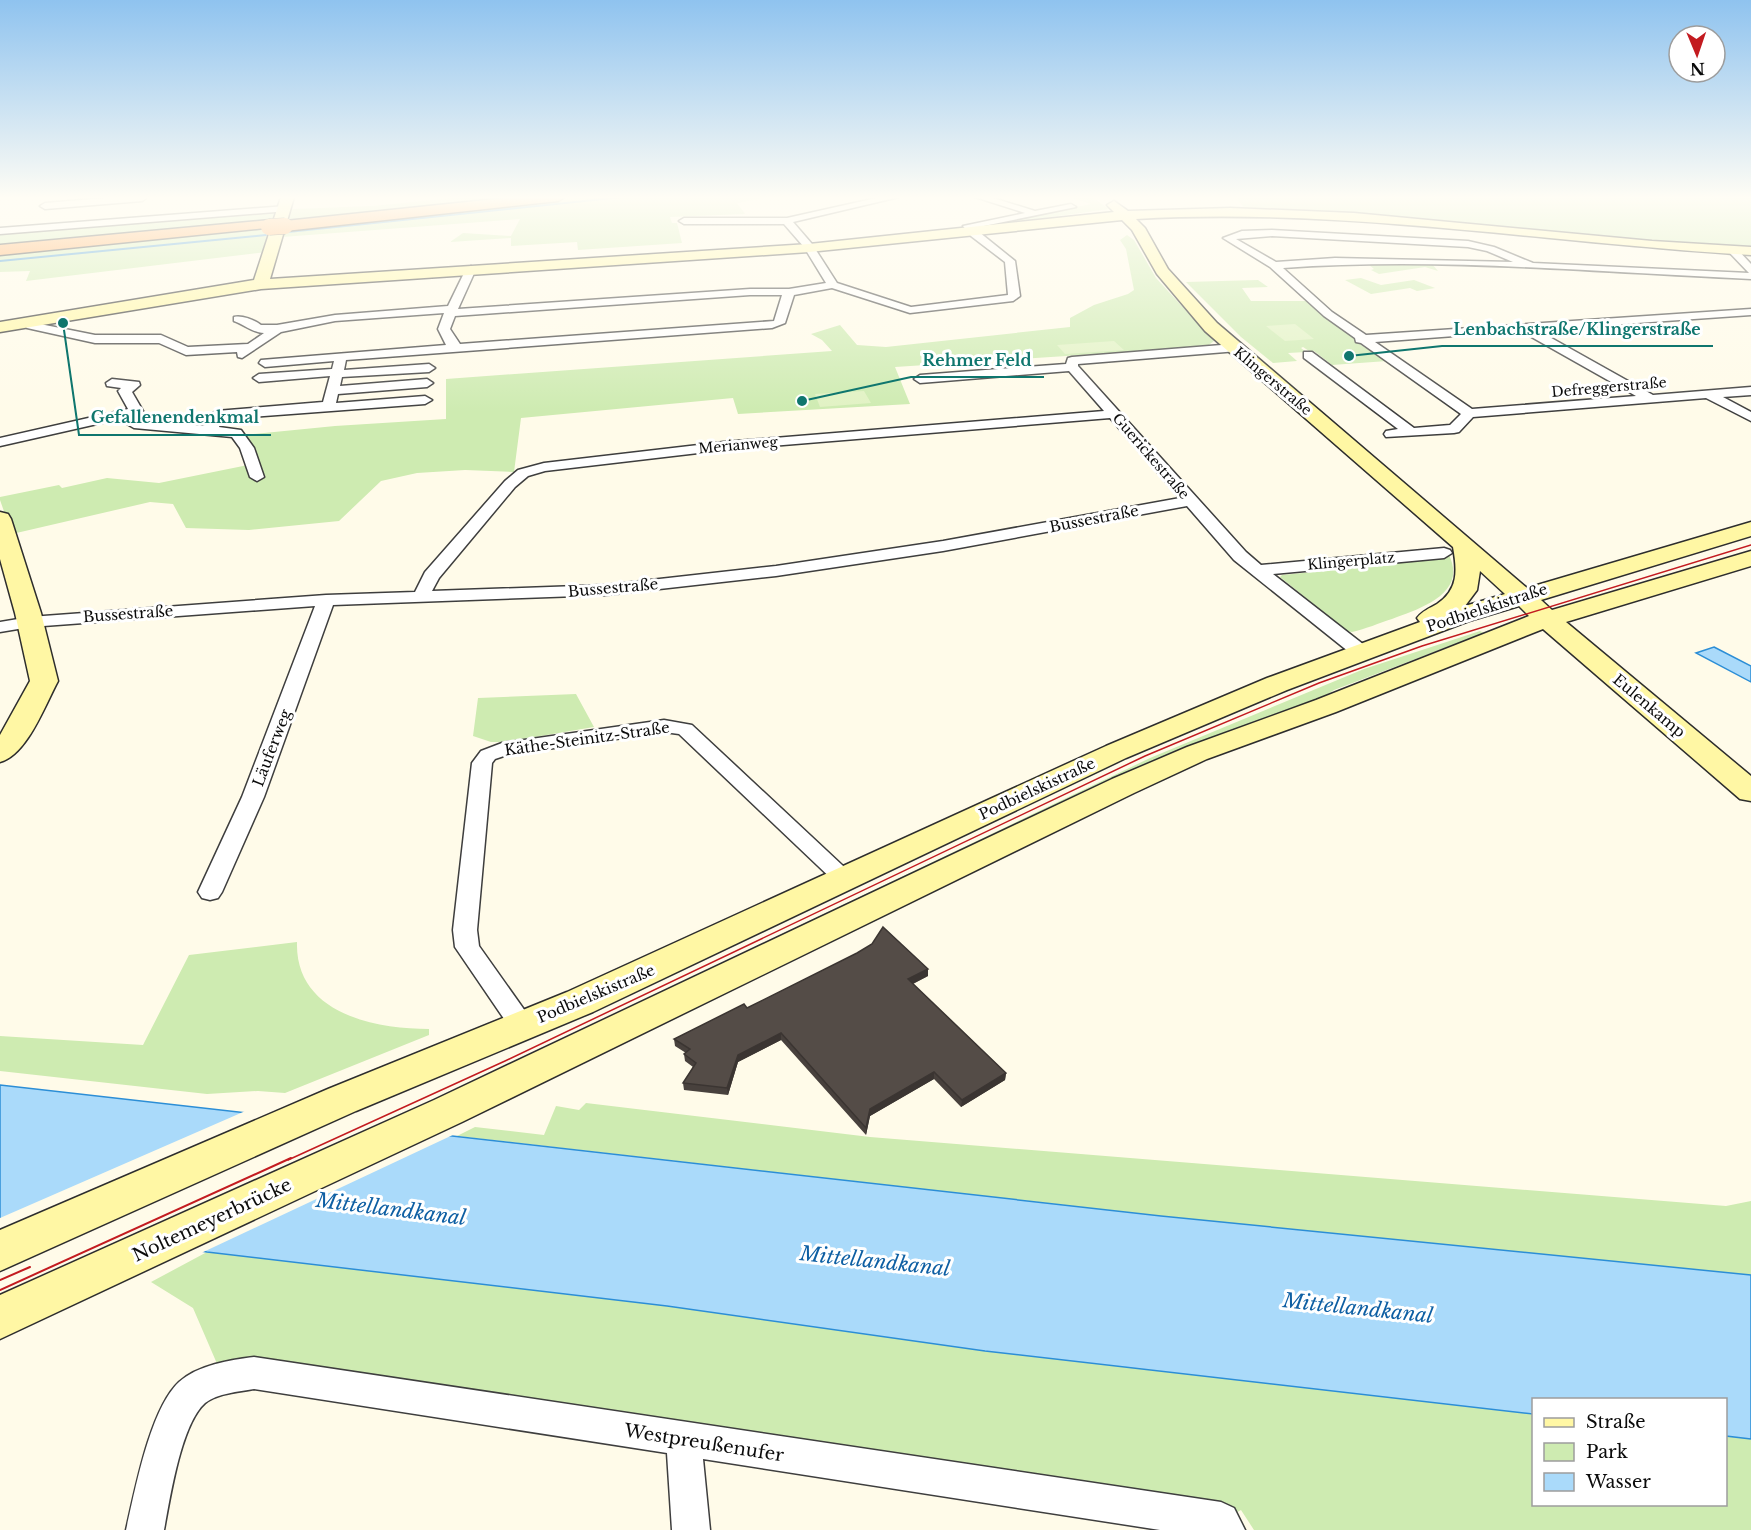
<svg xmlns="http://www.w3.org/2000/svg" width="1751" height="1530" viewBox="0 0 1751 1530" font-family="'Libre Baskerville',serif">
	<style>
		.green { fill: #ceebb1 }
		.pitch { fill: #e1f2c3 }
		.water { fill: #aadafa; stroke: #2c8ed6; stroke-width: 1.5 }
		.pier { fill: #fffbe9 }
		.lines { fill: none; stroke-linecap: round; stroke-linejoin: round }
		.stream { stroke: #2c8ed6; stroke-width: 2 }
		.street-casing { stroke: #3e3e3e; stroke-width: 3 }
		.secondary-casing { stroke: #2d2d2d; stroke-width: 3 }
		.highway-casing { stroke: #1c1c1c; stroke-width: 3 }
		.street { fill: #fff; fill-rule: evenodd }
		.secondary { fill: #fff7a4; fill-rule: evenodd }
		.highway { fill: #fe9f48; fill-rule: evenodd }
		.tram-far1 { stroke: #c31b20; stroke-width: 1.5 }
		.tram { stroke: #c31b20; stroke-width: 2 }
		.highway-bridge-casing { stroke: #1c1c1c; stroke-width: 17; stroke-linecap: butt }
		.highway-bridge { stroke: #fe9f48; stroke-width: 16 }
		.wall { fill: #48413d }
		.shaded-wall { fill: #3b3532 }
		.building { fill: #544c47; stroke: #3b3532; stroke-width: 1.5 }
		.labels { text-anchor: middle; stroke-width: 6; stroke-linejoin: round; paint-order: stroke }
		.far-street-label { font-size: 14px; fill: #0b0b0b; stroke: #fff }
		.street-label { font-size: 15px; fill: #0b0b0b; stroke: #fff }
		.near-street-label { font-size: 18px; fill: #0b0b0b; stroke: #fff }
		.near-water-label { font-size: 20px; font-style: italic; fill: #0e5fa3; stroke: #fff }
		.leader { fill: none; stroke: #0f766e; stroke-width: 2 }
		.callout-dot { fill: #0f766e; stroke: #fff; stroke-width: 2 }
		.callout-label { font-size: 16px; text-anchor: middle; font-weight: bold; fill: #0f766e; stroke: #fff; stroke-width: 6; stroke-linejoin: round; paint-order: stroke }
	</style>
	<rect width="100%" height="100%" fill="#fffbe9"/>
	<path class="green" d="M462,197H505L302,220L0,247V231L294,209L373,206Z
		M585,197H769L737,203L745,214L670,217L672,223H677L682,243L578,250L577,242L511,246V238L450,242L463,233L511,236L520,219L282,237L283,228Z
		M1068,197H1092L1109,209L977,227L1091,204Z
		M1236,197H1751V251L1231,212L1244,208Z
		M267,229L266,252L26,281L30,271L0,272V255Z
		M1127,235L1134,240L1156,278L1214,341L1206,347L895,367L910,404L738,414L733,398L521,418L514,472L465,470L417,473L381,481L339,521L249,530L186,528L173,504L150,502L12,534L0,500V497L59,485L62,488L107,478L159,483L248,465L242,447L233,436L335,426L446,419V379L832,351L822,340L811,334L840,325L857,345L886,347L1070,327V318L1094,305L1128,294L1134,290L1126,249L1120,240Z
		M1368,264H1432L1438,271L1425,267L1379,274L1371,270L1374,269Z
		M1361,278L1381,285L1414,280L1435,288L1417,291L1410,288L1371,294L1345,280Z
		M1258,280L1268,287L1242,288L1251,301H1307L1363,344L1361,345L1387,361L1332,365L1314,351H1309L1303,347L1301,348L1306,352L1288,353L1297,361L1273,363L1241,337L1186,282Z
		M1449,555C1468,594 1419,609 1392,619C1379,623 1366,629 1352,632L1347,631L1280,577L1282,575L1374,566L1384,562Z
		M1480,631L1484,633L1334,690L1319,700L533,1063L527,1056L1150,758L1364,669Z
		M576,694L594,727L505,742H491L473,736L478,698Z
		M297,942C295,1013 374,1029 429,1029V1035L285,1093L258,1091L207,1094L0,1071V1036L143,1045L189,955Z
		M586,1103L870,1137L1726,1206L1751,1201V1275L1161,1216L457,1136L475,1127L544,1135L556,1106L579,1110Z
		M207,1252L667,1306L985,1351L1533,1414L1534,1504H1726V1436L1751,1439V1530H1254L1241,1510L1221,1521L218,1366L193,1308L151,1282Z"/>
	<path class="pitch" d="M1295,324L1314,339L1285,341L1266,326Z
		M1114,341L1124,350L1065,354L1057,345Z
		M864,391L871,403L820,407L815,394Z"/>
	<path class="water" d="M1714,647L1751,666V682L1696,653Z
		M0,1085L1161,1216L1751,1275V1439L1726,1436V1400H1534L1533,1414L985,1351L667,1306L207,1252L0,1222Z"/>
	<path class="pier" d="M250,1109L403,1128L457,1133L199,1254L0,1225V1218Z"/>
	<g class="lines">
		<path class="stream" d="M288,232L622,197
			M0,261L266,235"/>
		<defs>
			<path id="street" d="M117,197L146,198L142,201L45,209L40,206L45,203Z
				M881,197H899L793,222L812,244L837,283L911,307L1008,295L1005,262L971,236L963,226L1025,213L975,197H990L1035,211L1071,204L1076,207L974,228L1015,261L1020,296L1013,301L910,313L832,288L794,295L785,323L772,328L346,360L344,370L429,364L435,368L429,372L342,377L340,386L427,379L433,383L427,387L338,394L336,403L425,396L432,400L425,404L222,419L219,427L241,430L254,448L264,477L257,481L250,477L240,448L232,437L134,428L127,424L128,417L0,446V438L128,409L118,391L121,388L107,386L106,383L112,379L139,382L140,385L132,392L143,411L141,421L206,426L209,415L216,411L323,402L330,376L259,382L253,378L259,374L332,369L334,361L265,367L259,363L261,360L446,345L438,329L444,313L335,321L281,332L242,358L238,357L237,352L186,355L159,343H95L27,328L21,322L23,320L27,319L35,323L95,335H161L188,347L248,344L264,333C253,333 245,325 234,321V317C242,315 255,320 261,325H277L335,315L448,306L466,269L471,266L476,269L458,309L750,289H789L826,283L804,247L784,224H684L679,221L684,218H787ZM750,295H782L774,321L460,344L450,329L455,316Z
				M285,206L288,207V211L0,234V228Z
				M1272,230L1468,241L1494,247L1533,263L1749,273L1727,250L1736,248L1751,264V279C1596,272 1438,257 1283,268L1332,312L1366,335L1751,309V315L1537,330L1653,395L1751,387V395L1723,397L1751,412V421L1706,398L1473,417L1459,432L1454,433L1386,437L1384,434L1386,431L1398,429L1304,358V352H1312L1414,428L1450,425L1461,414L1361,343L1356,342L1355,338L1324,316L1270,267L1223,238L1242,231ZM1272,236L1468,247L1487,251L1513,262L1335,258L1276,262L1236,239ZM1521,331L1636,396L1472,409L1375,342Z
				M1234,344L1240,348L1238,351L1078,364V366L1246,552L1261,565L1444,548L1450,550L1452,553L1444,558L1273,574L1368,648L1370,652L1368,656H1354L1234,560L1187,506L943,551L776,576L606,595L333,605L264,797L222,892L218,898L210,900L202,898L198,892L242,797L315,606L30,627L0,632V622L30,617L326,595L415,592L425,572L505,481L518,470L544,463L724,442L1104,411L1069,371L920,383L914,379L920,375L1066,364L1068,358L1072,357ZM1110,418L1180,498L943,541L776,566L606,585L432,591L439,578L515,487L528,476L545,471L724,450Z
				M664,720L692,725L857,879L853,884L845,887L837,884L679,734L664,732L507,755L495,759L492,763L477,930L479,946L535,1025L531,1032L522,1035L513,1032L455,947L453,930L472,763L481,751L502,743Z
				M254,1357L1221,1502L1234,1508L1245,1530H1160L703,1459L710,1530H672L667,1453L254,1389C238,1392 218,1393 205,1403C181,1424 170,1498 164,1530H126C135,1491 150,1409 179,1382C198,1365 230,1360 254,1357Z"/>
			<path id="secondary" d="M281,197H294L270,279L809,244L1114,212L1107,205L1114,201L1128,211L1230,208L1354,213L1652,241L1751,247V255C1547,243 1341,207 1136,219L1145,228L1168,269L1217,323L1527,588L1751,522V536L1541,600L1552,610L1751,551V566L1566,622L1751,776V801L1740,799L1543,629L1336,712L1207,759L1134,793L462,1122L0,1339V1295L434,1100L1112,779L1187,747L1316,700L1529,616L1519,606L1469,621L1287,690L1126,758L593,1012L356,1111L0,1271V1230L328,1089L567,992L1106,746L1267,678L1420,622L1417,618C1422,611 1430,608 1437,604C1459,589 1457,570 1453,547L1205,331L1157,274L1132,230L1122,220L809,252L261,289L0,332V322L254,280ZM1480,571L1505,594L1465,606L1477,590Z
				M0,512L8,514L11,519L41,613L58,681C45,705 27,755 0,762V735L30,681L15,613L0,559Z"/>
			<path id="highway" d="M514,197H565L558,201L285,231L277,226L285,221Z
				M270,220L277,224L275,227L0,255V245Z"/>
		</defs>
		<use href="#street" class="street-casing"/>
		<use href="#secondary" class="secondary-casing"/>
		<use href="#highway" class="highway-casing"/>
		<use href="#street" class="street"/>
		<use href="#secondary" class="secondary"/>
		<use href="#highway" class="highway"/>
		<path class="tram-far1" d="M288,1160L505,1061L1145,756L1319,683L1422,646L1751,545"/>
		<path class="tram" d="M0,1280L30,1267
			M0,1290L291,1158"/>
		<defs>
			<path id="highway-bridge" d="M269,227L285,226"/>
		</defs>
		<use href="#highway-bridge" class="highway-bridge-casing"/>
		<use href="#highway-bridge" class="highway-bridge"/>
	</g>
	<path class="wall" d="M928,976L913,984L1006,1073L1005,1080L961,1107L934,1079L870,1116L866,1135L781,1040L738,1062L728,1095L684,1090L683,1083L693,1067L685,1061L684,1054L686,1053L675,1046L674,1039L747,1008Z"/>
	<path class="shaded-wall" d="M928,969V976L908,986V979Z
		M781,1033V1040L738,1062L728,1095L727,1088L738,1055Z
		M934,1072V1079L870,1116L866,1135V1128L870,1109Z
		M1006,1073L1005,1080L961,1107L962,1100Z"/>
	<path class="building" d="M883,927L928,969L908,979L1006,1073L962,1100L934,1072L870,1109L866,1128L781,1033L738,1055L727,1088L683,1083L696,1063L684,1054L690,1049L674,1039L744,1004L747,1008L857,953L872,944Z"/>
	<linearGradient id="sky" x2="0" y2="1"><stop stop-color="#8fc3ef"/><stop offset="0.48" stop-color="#fffdf5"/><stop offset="1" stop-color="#fffdf5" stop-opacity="0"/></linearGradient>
	<rect width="1751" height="412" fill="url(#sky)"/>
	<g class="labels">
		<g class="far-street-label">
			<text transform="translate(1273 381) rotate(40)" y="5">Klingerstraße</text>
			<text transform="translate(1609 387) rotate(-5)" y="5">Defreggerstraße</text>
			<text transform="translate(738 445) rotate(-5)" y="5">Merianweg</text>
			<text transform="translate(1151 456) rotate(49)" y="5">Guerickestraße</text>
			<text transform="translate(1351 561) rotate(-5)" y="5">Klingerplatz</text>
		</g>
		<g class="street-label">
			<text transform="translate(1094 519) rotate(-11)" y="5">Bussestraße</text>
			<text transform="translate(613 588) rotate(-5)" y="5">Bussestraße</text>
			<text transform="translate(1487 608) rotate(-18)" y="5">Podbielskistraße</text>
			<text transform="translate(128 614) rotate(-4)" y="5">Bussestraße</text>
			<text transform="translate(1649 706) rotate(40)" y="5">Eulenkamp</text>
			<text transform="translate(587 739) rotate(-8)" y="5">Käthe-Steinitz-Straße</text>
			<text transform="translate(272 748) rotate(-69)" y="5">Läuferweg</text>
			<text transform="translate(1037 789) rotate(-25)" y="5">Podbielskistraße</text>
			<text transform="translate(596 994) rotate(-23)" y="5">Podbielskistraße</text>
		</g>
		<g class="near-street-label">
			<text transform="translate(212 1220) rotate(-25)" y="6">Noltemeyerbrücke</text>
			<text transform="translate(704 1443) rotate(9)" y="6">Westpreußenufer</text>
		</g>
		<g class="near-water-label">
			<text transform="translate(391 1209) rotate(7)" y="7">Mittellandkanal</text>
			<text transform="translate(875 1261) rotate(6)" y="7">Mittellandkanal</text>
			<text transform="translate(1358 1308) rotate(6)" y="7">Mittellandkanal</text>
		</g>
	</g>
	<path class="leader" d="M1349 356L1442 346H1713M802 401L911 377H1044M63 323L79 435H271"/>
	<g class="callout-dot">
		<circle cx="1349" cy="356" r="6"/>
		<circle cx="802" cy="401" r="6"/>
		<circle cx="63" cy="323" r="6"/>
	</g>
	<g class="callout-label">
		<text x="1577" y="335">Lenbachstraße/Klingerstraße</text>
		<text x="977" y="366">Rehmer Feld</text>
		<text x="175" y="423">Gefallenendenkmal</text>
	</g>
	<rect x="1532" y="1398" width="195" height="108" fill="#ffffff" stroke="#9d9d9d" stroke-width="1.5"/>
	<rect x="1544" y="1418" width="30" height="9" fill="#fff7a4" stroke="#9d9d9d" stroke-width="1.5"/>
	<text x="1586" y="1428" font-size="18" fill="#0b0b0b">Straße</text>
	<rect x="1544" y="1443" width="30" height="18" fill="#ceebb1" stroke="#9d9d9d" stroke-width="1.5"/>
	<text x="1586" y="1458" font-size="18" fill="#0b0b0b">Park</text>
	<rect x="1544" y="1473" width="30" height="18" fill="#aadafa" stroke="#9d9d9d" stroke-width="1.5"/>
	<text x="1586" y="1488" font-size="18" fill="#0b0b0b">Wasser</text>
	<g transform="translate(1697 54) rotate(178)"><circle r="28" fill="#ffffff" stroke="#9d9d9d" stroke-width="1.5"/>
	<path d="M0-4.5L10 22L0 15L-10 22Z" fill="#c31b20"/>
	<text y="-9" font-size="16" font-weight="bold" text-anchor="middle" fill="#0b0b0b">N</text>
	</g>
</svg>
